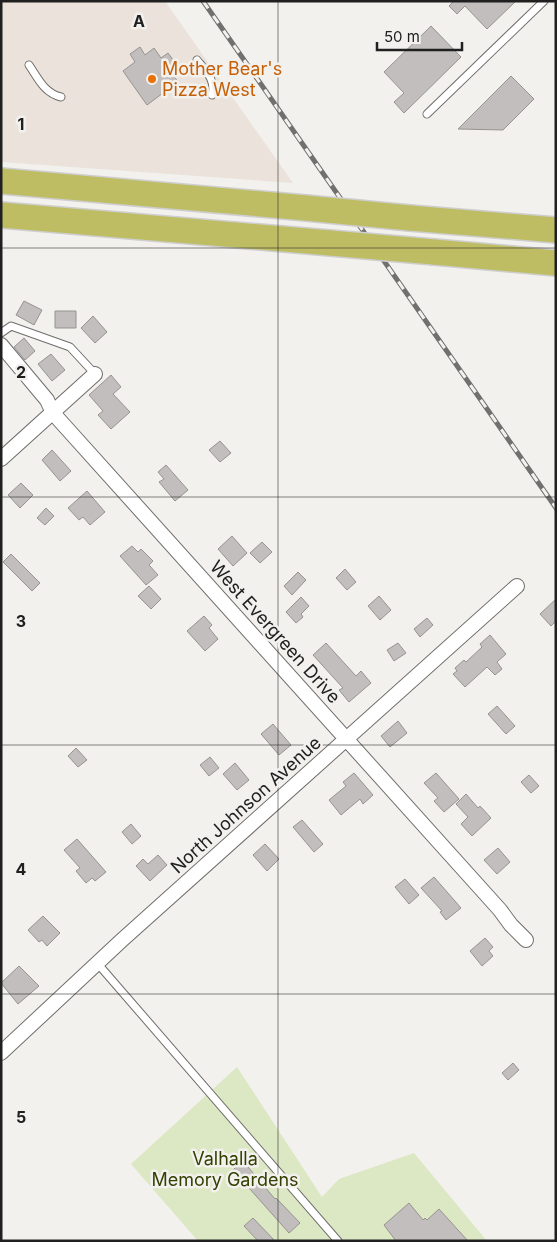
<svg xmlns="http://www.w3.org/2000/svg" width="557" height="1242" viewBox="0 0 557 1242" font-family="Inter,sans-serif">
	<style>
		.built { fill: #ebe3db }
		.green { fill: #dce7c3 }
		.building { fill: #c1bebd; stroke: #969391 }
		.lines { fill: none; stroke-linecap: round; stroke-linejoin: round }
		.lane-casing { stroke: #706e6c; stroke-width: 9 }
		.street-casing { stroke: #706e6c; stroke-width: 16 }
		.highway-casing { stroke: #cecece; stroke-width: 28 }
		.lane { stroke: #fff; stroke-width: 7 }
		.street { stroke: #fff; stroke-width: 14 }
		.highway { stroke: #bebd64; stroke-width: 25 }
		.rail-casing { stroke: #72706f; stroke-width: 5 }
		.rail { stroke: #f3f1ee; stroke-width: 3; stroke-dasharray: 9; stroke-linecap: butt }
		.highway-bridge-casing { stroke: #cecece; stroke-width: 28; stroke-linecap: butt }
		.highway-bridge { stroke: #bebd64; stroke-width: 25 }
		.grid { fill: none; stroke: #212020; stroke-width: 1; stroke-opacity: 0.55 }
		.food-dot { fill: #e8710a; stroke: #f3f1ee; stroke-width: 2 }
		.labels { text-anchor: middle; stroke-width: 5; stroke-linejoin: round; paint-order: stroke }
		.food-label { font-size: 18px; fill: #c56008; stroke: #f3f1ee; text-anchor: start }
		.street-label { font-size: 18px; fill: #212020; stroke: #f3f1ee }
		.park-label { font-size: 18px; fill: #344002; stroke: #f3f1ee }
		.grid-label { font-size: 16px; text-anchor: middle; font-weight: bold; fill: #212020; stroke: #f3f1ee; stroke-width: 5; stroke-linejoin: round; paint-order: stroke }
	</style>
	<rect width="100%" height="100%" fill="#f3f1ee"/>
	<path class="built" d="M1,1H165L293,183L1,162Z"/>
	<path class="green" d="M237,1067L322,1197L339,1179L414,1153L487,1241H198L131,1164Z"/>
	<path class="building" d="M454,1H516L487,29L465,6L457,14L449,6Z
		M431,26L461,57L404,113L394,102L404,93L384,72Z
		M140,47L145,55L154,48L161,58L168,53L179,68L172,73L180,85L165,95L163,93L147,105L123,71L135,62L130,54Z
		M511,76L534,99L503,130L458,129Z
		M24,301L42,310L34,325L16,315Z
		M55,311H76V328H55Z
		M93,316L107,332L95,343L81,328Z
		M24,338L35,351L25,360L14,347Z
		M51,354L65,370L52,381L38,364Z
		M111,375L121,387L113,394L130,412L111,429L98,415L103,411L89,395Z
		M220,441L231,453L220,462L209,450Z
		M52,450L71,471L60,481L42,460Z
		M166,465L188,490L175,501L159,482L164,479L158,472Z
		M21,483L33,495L20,508L8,495Z
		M87,491L105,512L90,525L83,517L79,520L68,508Z
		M46,508L54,516L45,525L37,518Z
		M232,536L247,553L233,566L218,549Z
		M262,542L272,552L260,563L250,553Z
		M132,546L138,552L141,549L153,561L149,565L158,575L146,585L120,556Z
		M11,554L40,583L32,591L3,562Z
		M345,569L356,582L347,590L336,578Z
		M298,572L306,580L292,595L284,586Z
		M149,586L161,599L151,609L138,596Z
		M379,596L391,610L380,620L368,606Z
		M301,597L309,606L301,614L303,617L296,623L286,612Z
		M556,599V621L551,626L540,614Z
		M204,616L212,625L209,628L218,639L205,651L187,631Z
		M427,618L433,625L420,637L414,629Z
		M490,635L506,654L497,662L502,669L495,675L487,667L465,687L453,674L457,671L455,668L464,660L466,662L482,647L480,644Z
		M326,643L356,676L361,671L371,683L349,702L339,690L343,688L313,655Z
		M398,643L406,653L394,661L387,650Z
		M497,706L515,726L506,734L488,714Z
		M398,721L407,733L390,747L381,736Z
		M273,724L291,745L279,755L261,734Z
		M76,748L87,760L78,767L68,756Z
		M210,757L219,768L209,776L200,765Z
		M235,763L249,780L237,790L223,774Z
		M354,773L373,795L363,804L360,799L341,815L329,800L346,786L343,782Z
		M436,773L459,799L444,812L434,801L438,798L424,783Z
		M529,775L539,786L531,793L521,782Z
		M466,794L478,808L480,806L491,818L472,836L461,824L468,817L456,804Z
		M302,820L323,844L314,852L293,827Z
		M131,824L141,836L132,844L122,832Z
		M77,839L106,872L95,881L92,878L86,883L76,871L80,868L64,850Z
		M265,844L279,859L267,871L253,855Z
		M498,848L510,862L497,874L484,860Z
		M158,855L167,865L150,881L136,866L143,859L148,864Z
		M434,877L461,908L446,920L440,912L442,911L421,888Z
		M405,879L419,895L409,904L395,887Z
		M43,916L60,933L47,946L42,940L39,942L28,930Z
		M485,938L493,947L489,951L493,956L482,966L470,951Z
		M19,966L39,986L18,1004L1,983Z
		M513,1063L519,1070L508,1080L502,1073Z
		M243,1161L275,1199L276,1198L300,1223L289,1233L233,1170Z
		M409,1203L423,1220L425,1218L427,1220L439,1209L468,1241H396L384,1225Z
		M253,1218L275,1241H258L244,1226Z"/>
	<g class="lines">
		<defs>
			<path id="lane" d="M197,60C206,71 216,80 212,95
				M29,65C38,78 44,93 61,97
				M427,114L544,1
				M1,333L11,326L70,347L95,374
				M98,964L338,1241"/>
			<path id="street" d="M1,345L47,400L53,413L500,910L511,925L526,940
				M1,459L95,374
				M1,1053L122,940L517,586"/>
			<path id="highway" d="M1,181L306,208
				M1,215L330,243
				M410,218L556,230
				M434,252L556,263"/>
		</defs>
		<use href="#lane" class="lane-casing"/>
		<use href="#street" class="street-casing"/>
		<use href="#highway" class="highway-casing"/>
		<use href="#lane" class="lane"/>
		<use href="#street" class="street"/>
		<use href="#highway" class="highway"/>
		<defs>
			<path id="rail" d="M203,1L556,508"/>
		</defs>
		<use href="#rail" class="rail-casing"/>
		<use href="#rail" class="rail"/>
		<defs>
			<path id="highway-bridge" d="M306,208L410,218
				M330,243L434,252"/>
		</defs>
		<use href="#highway-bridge" class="highway-bridge-casing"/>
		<use href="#highway-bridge" class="highway-bridge"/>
	</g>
	<path class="grid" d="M278,1V1241M1,248H556M1,497H556M1,745H556M1,994H556"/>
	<circle class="food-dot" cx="152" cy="79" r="5"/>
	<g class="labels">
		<g class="food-label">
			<text x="162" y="75">Mother Bear's<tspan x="162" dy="21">Pizza West</tspan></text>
		</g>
		<g class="street-label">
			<text transform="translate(275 632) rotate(48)" y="6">West Evergreen Drive</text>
			<text transform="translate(246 805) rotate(-42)" y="6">North Johnson Avenue</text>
		</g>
		<g class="park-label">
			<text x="225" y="1165">Valhalla<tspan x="225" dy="21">Memory Gardens</tspan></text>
		</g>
	</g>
	<g class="grid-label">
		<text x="139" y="27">A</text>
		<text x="21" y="130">1</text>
		<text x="21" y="378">2</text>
		<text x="21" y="627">3</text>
		<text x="21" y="875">4</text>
		<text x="21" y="1123">5</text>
	</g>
	<rect width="557" height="1242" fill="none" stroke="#212020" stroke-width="5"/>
	<path d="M377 42v8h85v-8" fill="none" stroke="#212020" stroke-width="2.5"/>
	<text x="384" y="42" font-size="15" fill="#212020" stroke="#f3f1ee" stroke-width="4" paint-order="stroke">50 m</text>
</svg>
